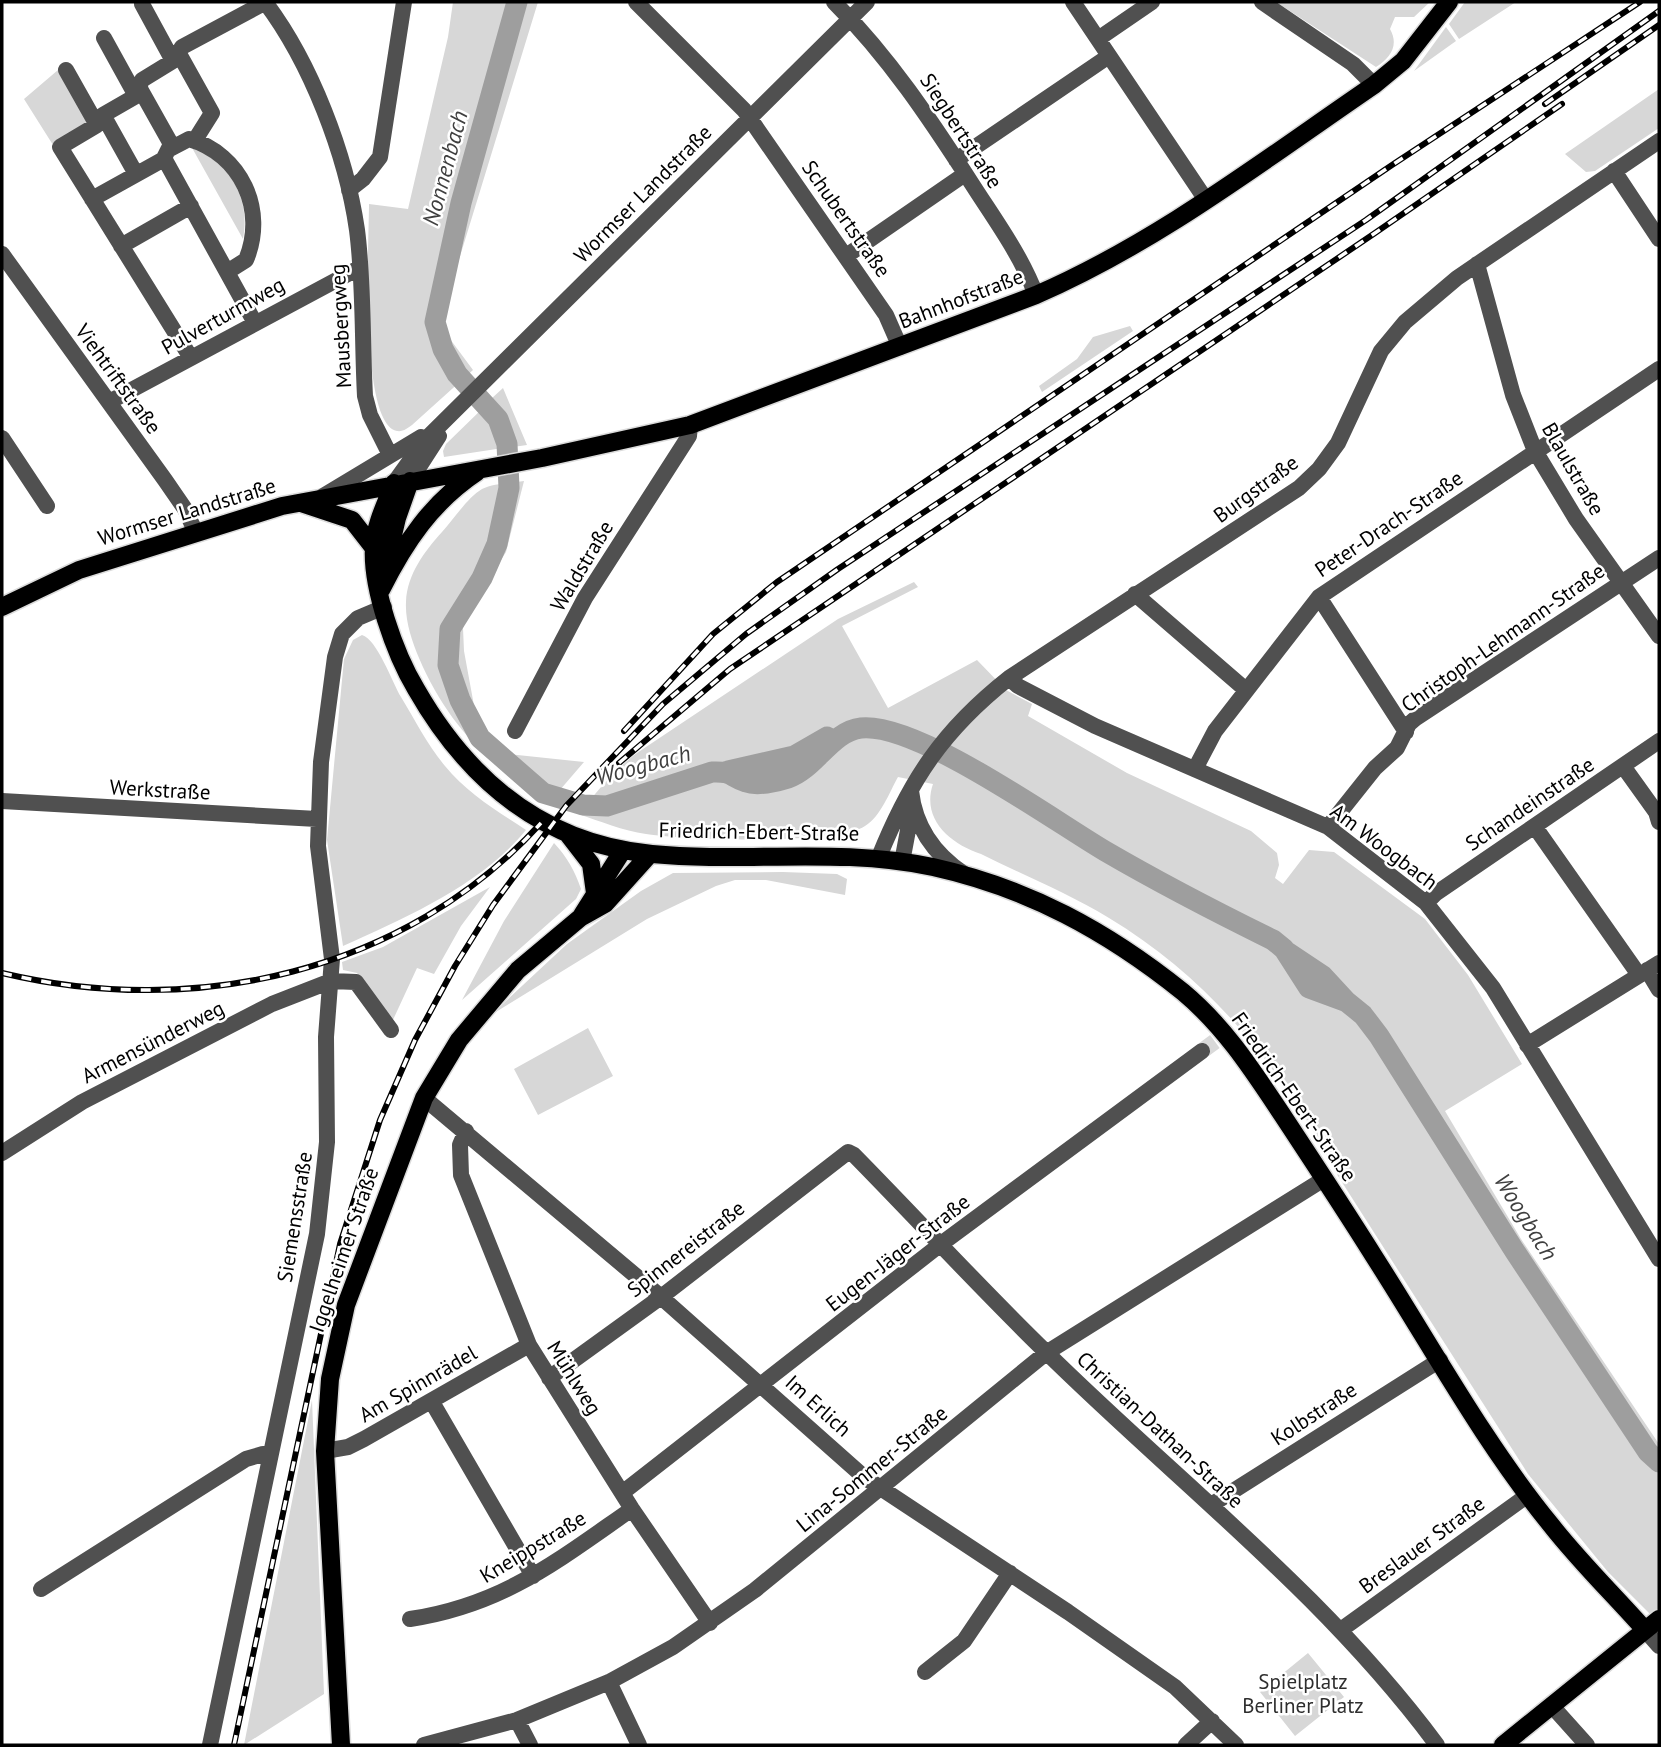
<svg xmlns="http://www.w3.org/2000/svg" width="1661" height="1747" viewBox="0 0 1661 1747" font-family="'PT Sans',sans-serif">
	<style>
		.green { fill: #d7d7d7 }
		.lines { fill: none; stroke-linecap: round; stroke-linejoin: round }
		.river { stroke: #9e9e9e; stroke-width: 21 }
		.minor-tunnel { stroke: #d9d9d9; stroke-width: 16; stroke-dasharray: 16 8; stroke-linecap: butt }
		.major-casing { stroke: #dbdbdb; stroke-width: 21 }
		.minor { stroke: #505050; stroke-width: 16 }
		.major { stroke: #000; stroke-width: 18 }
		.rail-casing { stroke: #000; stroke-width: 6 }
		.rail { stroke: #fff; stroke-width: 3.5; stroke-dasharray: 10; stroke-linecap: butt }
		.labels { text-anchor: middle; stroke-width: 5; stroke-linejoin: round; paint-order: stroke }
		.street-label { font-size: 21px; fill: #000; stroke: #fff }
		.park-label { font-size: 21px; fill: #2e2e2e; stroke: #fff }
		.water-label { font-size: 23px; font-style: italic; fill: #3f3f3f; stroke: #fff }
	</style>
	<rect width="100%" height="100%" fill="#fff"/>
	<path class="green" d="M453,2H538L442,315L450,339L473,370L412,425C408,428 403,432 397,431C359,424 369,238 369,204L408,209L448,37Z
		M1276,2H1430L1414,17H1395L1390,29C1399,45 1391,58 1376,67Z
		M1465,2H1516L1459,39L1449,24Z
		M1446,27L1456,41L1414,71Z
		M58,70L88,124L53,145L24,99Z
		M1659,89V128L1595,171L1586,172L1565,154Z
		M191,146C229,164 251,196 243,239Z
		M1130,326L1133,331L1042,392L1039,386L1077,359L1093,337Z
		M503,388L527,445L513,447L502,416L491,399Z
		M484,407L494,422L503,448L444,457L443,451L446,444Z
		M524,481L506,552L470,610L463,628L464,651L477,722L488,740L507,754L584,762L547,805C489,763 448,726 419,658C412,641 405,621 406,602C407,574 425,551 442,532C454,519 467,498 482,489C494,483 512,483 524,481Z
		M914,582L918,587L842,626L888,708L977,660L1006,690L1032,704L1028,716L1127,773L1251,831L1277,853L1279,865L1275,878L1283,884L1309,850L1334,852L1425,919L1468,975L1522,1064L1445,1111L1521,1239L1659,1444V1623L1608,1572L1528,1474L1338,1176C1283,1070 1213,981 1109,918C1068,893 1023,875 981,854C950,844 921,819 933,784L898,777C889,793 881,816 865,826C837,845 683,840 646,834C623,831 600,821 578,814L613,773L634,755L838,619Z
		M362,635C377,639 392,682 401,697C415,720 428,746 445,766C467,793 497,811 526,830C481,885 407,917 343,946L327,840L344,659L353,640Z
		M554,843C567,857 575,871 581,889L576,899L462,1000L504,921Z
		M783,872L837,874L847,879L845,895L766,880H735L716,886L647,919L491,1015L567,944L641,891L673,873Z
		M490,887L461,926L434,974L417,968L392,1022L357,973L343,970L342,962L383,947Z
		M588,1028L613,1076L538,1115L514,1069Z
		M312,1400L324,1694L244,1745Z
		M1308,1653L1344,1697L1295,1736L1260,1692Z"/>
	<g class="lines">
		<path class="river" d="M517,2L461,203L435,322L443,349L457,374L498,419L507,444L508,465L509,488L497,544L482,578L450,629L448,665L460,700L480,738L543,793L583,805L607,806L712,772C733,771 730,777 746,782C757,786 776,782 788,778C815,769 832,731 861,728C917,722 1054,821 1105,851C1160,883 1216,912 1273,940L1284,949L1309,988L1347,1002L1363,1015L1379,1036L1514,1250L1648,1452L1659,1462
			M728,771L794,756L827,737
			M1287,952L1323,976L1347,1002"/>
		<path class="minor-tunnel" d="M1202,1051L1217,1040"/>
		<defs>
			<path id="major" d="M394,483C386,503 375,525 374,546C371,587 395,654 416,689C468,780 543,844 652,854C746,863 839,847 933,867C1028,888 1107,931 1183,992C1225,1027 1253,1071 1283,1116C1314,1163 1345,1210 1375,1258C1432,1347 1484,1443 1551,1525C1580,1562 1614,1595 1645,1630
				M301,503L352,520L373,547
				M386,565L397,518L410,481
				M381,590C405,542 432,502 477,472
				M2,607L79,570L282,506L542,458L690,425L1036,295C1158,242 1264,160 1374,85L1403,61L1449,2
				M567,833L591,864L595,893
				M582,915L623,850
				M341,1745L325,1451L330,1379L346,1305L424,1098L459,1040L518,970L580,918L605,904L650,854
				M1503,1745L1659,1619"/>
		</defs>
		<use href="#major" class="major-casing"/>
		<path class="minor" d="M265,2C311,63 346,154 357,230C364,284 362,342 365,396L370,415L390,455
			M636,2L744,110L886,315L900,347
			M834,2C889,57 930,119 972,184C995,220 1021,255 1036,295
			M1073,2L1206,200
			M1262,2L1353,64L1374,85
			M142,4L173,61
			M104,38L136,96
			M1098,39L1152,2
			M178,52L212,113L195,140
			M66,70L97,125
			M139,87L171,144L164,158L255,323
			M103,115L136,174
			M168,150L189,139C241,154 267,210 246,260L227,272
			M956,160L1109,56
			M1614,171L1659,239
			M349,190L363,179L380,157L404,2
			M92,199L164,159
			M121,246L191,206
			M2,254L165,480L185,509L195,531
			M846,256L965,174
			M1477,264L1513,395L1535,451L1576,519L1659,636
			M191,358L60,147L97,125L103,115L136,96L142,80L173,61L182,47L266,2
			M109,402L359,268
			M2,438L47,506
			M410,481L439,436
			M394,483L425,440L867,2
			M323,496L421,437
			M1135,594L1246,690
			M1319,597L1406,732
			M1009,678L1018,686L1095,726L1328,827L1426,903L1493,988L1659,1259
			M515,731L585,598L689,436L690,425
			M1623,766L1656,812L1659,822
			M1195,769L1215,731L1319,597L1659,369
			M911,791C915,827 934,854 964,874
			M2,801L317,819
			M1328,827L1375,768L1397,748L1409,724L1416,718L1659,558
			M1535,827L1639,975
			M879,857C910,780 943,730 1009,678L1299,488L1319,469L1338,443L1381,351L1405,322L1457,278L1659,141
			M902,862L912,809
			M1426,903L1435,894L1659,741
			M1647,970L1659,990
			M1527,1045L1659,963
			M424,1098L661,1297L864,1477L1068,1612L1175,1687L1236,1745
			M466,1131L460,1145L461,1175L529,1345L632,1509L710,1623
			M2,1153L82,1102L272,1004L331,981L356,982L391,1030
			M549,1378L661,1297L848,1152L854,1155C918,1220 980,1288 1046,1352C1179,1483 1325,1594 1437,1745
			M432,1402L533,1576
			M325,1451L348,1447L364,1439L529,1345
			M622,1493L941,1244L1202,1051
			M1211,1505L1440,1360
			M41,1589L246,1459L263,1454L270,1455
			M410,1619C503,1605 557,1561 632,1509
			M1342,1629L1528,1495
			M1645,1630L1659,1646
			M925,1672L964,1641L1010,1573
			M609,1682L639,1745
			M1552,1706L1587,1745
			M517,1720L530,1745
			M210,1745L317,1234L327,1142L326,1037L332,959L318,846L321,762L335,657L342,634L358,618L384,607
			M424,1745L517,1720L609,1682L673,1647L755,1590L1046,1353L1324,1179
			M1186,1745L1212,1721"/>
		<use href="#major" class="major"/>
		<defs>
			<path id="rail" d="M1545,104L1659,25
				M624,731L713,634L777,582L1392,165L1640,2
				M619,763L730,669L1375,233L1562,104
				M2,973C195,1019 405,973 541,823
				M234,1745L340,1244L380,1120L415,1040L455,966L493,905L566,806L663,704L746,634L838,569L1366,220L1659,11"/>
		</defs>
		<use href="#rail" class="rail-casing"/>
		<use href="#rail" class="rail"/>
	</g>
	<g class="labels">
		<g class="street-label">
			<text transform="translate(961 131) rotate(57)" y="7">Siegbertstraße</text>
			<text transform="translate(643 194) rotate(-45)" y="7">Wormser Landstraße</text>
			<text transform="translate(846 219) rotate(55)" y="7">Schubertstraße</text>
			<text transform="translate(961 299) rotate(-21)" y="7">Bahnhofstraße</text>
			<text transform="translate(223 316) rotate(-29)" y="7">Pulverturmweg</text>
			<text transform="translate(341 326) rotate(-93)" y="7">Mausbergweg</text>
			<text transform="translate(118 379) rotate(54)" y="7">Viehtriftstraße</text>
			<text transform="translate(1573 469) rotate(60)" y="7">Blaulstraße</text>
			<text transform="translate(1256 489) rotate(-36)" y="7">Burgstraße</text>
			<text transform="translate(187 512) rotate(-17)" y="7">Wormser Landstraße</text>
			<text transform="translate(1389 524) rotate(-34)" y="7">Peter-Drach-Straße</text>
			<text transform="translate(582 566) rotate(-59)" y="7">Waldstraße</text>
			<text transform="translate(1503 638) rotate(-35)" y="7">Christoph-Lehmann-Straße</text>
			<text transform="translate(160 790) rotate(3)" y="7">Werkstraße</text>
			<text transform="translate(1530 804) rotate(-34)" y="7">Schandeinstraße</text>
			<text transform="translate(759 832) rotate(1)" y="7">Friedrich-Ebert-Straße</text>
			<text transform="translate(1384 847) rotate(37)" y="7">Am Woogbach</text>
			<text transform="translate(153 1042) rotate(-27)" y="7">Armensünderweg</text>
			<text transform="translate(1294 1097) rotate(55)" y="7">Friedrich-Ebert-Straße</text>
			<text transform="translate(295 1217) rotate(-81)" y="7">Siemensstraße</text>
			<text transform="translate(686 1249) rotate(-38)" y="7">Spinnereistraße</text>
			<text transform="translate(344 1250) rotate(-71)" y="7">Iggelheimer Straße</text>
			<text transform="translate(898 1253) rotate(-38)" y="7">Eugen-Jäger-Straße</text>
			<text transform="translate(574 1378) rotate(58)" y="7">Mühlweg</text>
			<text transform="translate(418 1384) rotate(-30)" y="7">Am Spinnrädel</text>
			<text transform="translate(818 1406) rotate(42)" y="7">Im Erlich</text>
			<text transform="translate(1314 1414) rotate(-33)" y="7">Kolbstraße</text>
			<text transform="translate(1160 1430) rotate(43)" y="7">Christian-Dathan-Straße</text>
			<text transform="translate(872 1469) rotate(-39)" y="7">Lina-Sommer-Straße</text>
			<text transform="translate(1422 1545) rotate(-36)" y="7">Breslauer Straße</text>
			<text transform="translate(533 1547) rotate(-31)" y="7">Kneippstraße</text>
		</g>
		<g class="park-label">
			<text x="1303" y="1689">Spielplatz<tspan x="1303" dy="24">Berliner Platz</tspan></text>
		</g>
		<g class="water-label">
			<text transform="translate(445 168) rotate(-75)" y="8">Nonnenbach</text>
			<text transform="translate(643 765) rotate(-15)" y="8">Woogbach</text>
			<text transform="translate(1526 1217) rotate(58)" y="8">Woogbach</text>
		</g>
	</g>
	<rect width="1661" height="1747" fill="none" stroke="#000000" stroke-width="7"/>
</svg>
